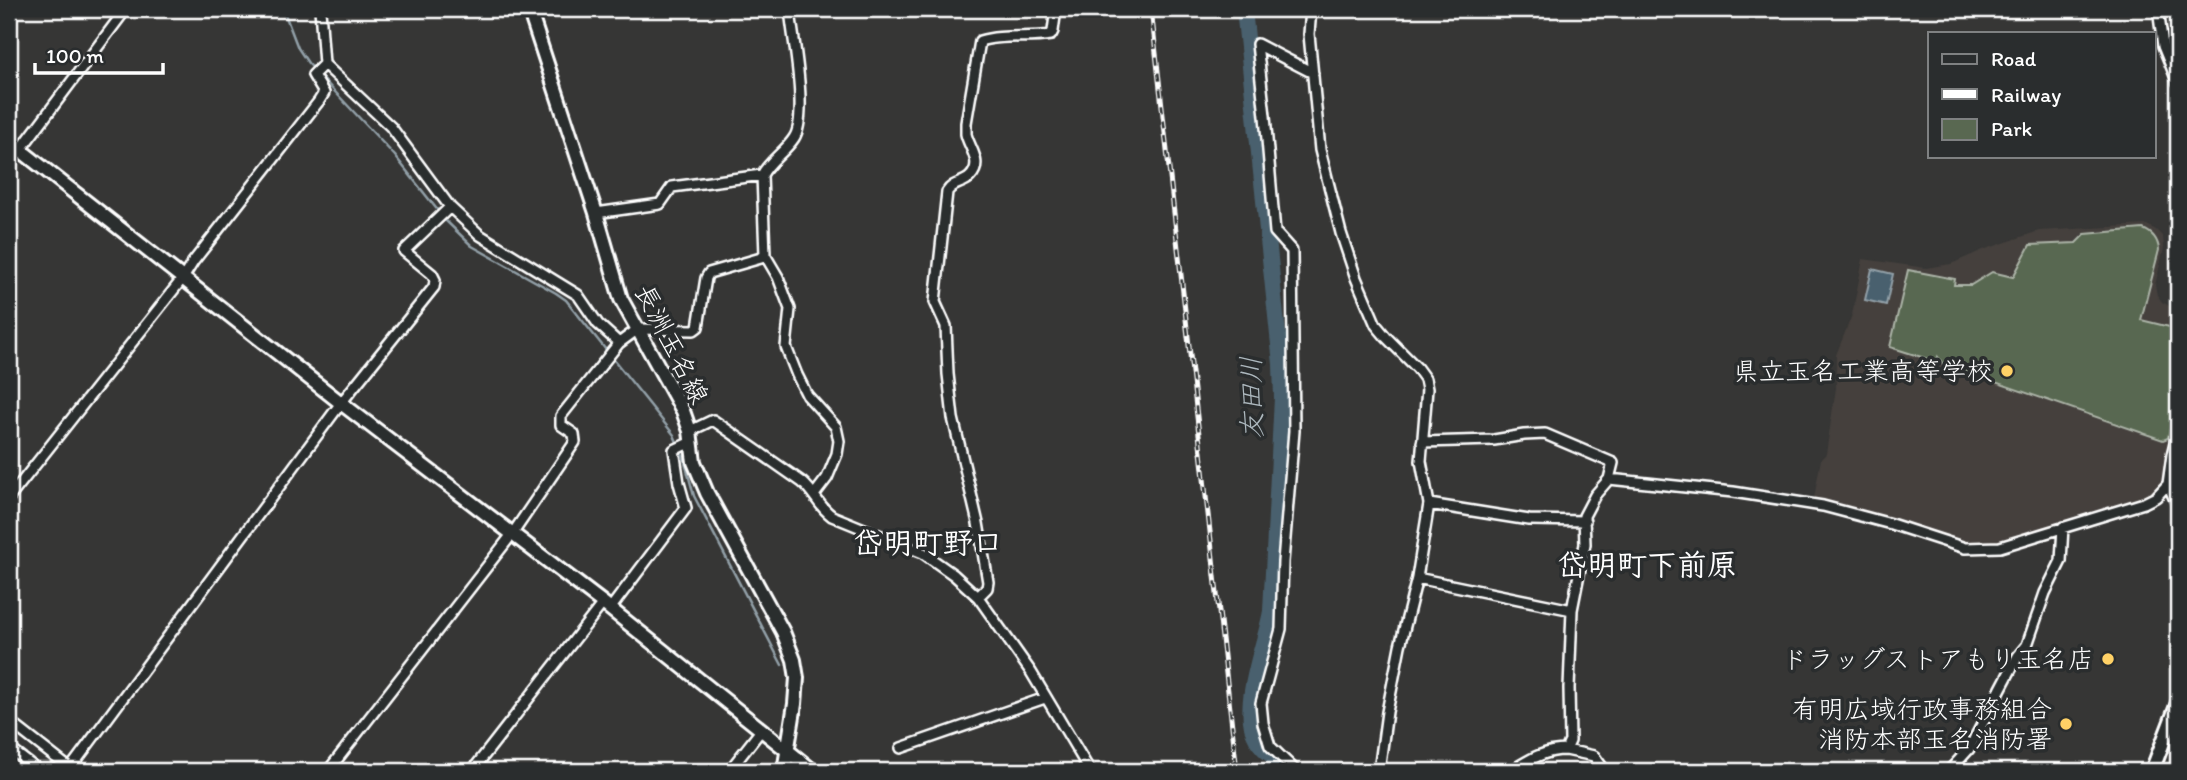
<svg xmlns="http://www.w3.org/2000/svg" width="2187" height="780" viewBox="0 0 2187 780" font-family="Itim,'Klee One',sans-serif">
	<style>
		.built { fill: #45403d }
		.green { fill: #596851; stroke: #acb4a8; stroke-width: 2 }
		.water { fill: #49616e; stroke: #92a0a8; stroke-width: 2 }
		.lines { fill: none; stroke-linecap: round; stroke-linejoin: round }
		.stream { stroke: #92a0a8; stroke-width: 2.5 }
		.river { stroke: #49616e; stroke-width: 16 }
		.street-casing { stroke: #fff; stroke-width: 14 }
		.secondary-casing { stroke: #fff; stroke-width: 18 }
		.street { stroke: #2a2d2e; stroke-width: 9 }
		.secondary { stroke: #2a2d2e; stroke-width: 12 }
		.rail-casing { stroke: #fff; stroke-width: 5 }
		.rail { stroke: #2a2d2e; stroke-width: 2.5; stroke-dasharray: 8; stroke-linecap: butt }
		.poi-dot { fill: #ffd166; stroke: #2a2d2e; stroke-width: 2.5 }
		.labels { text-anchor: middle; stroke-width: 7; stroke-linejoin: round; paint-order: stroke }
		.street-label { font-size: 26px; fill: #fff; stroke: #2a2d2e }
		.poi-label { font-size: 26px; fill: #fff; stroke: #2a2d2e; text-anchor: end }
		.water-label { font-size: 28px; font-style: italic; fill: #adb8be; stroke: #2a2d2e }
		.quarter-label { font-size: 30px; font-weight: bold; fill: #fff; stroke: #2a2d2e }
	</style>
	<rect width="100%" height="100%" fill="#363635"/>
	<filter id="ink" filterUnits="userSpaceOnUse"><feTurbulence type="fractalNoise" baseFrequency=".0143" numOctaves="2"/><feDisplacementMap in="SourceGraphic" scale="14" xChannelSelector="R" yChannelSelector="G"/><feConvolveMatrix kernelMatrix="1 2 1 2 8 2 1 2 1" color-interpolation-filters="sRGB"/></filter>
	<g filter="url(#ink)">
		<path class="built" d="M2147,225L2156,230L2163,237L2164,248L2155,285L2157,295L2162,302L2178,311V411L2164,485L2146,501L1999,542L1978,545L1965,543L1814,498L1821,459L1826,454L1836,388V355L1852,315L1863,259L1926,268L1951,264L1983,250L2039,231Z"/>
		<path class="green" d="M2143,229C2153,233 2158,239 2159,250L2141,320L2178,329V391L2168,438L2163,440L1943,364L1938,357L1937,362L1890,347L1908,270L1955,279L1954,285H1971L1992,272L2013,277L2030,245L2076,243L2085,234Z"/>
		<path class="water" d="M1872,269L1893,274L1886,305L1865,300Z"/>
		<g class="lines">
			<path class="stream" d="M283,9L298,48L308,63L395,156L439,212
				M443,218L472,246L556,293L566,300L674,435L684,459L694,496L782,665"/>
			<path class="river" d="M1244,9L1281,364L1282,398L1271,611C1265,647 1238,708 1257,740C1264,753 1280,760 1289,771"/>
			<defs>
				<path id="street" d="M320,9L324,64L391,127L450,207L480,235L578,295L598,324L619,343
					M788,9L791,18C794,44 808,117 794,138C785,152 770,160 762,175L765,255L778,277L790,309L786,347L797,375L807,395L836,427L839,441L837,454L827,478L814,495
					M1311,9L1309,34L1320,150L1341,233L1356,278L1376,325L1386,337L1417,368L1425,379L1427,389L1421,461L1429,504L1417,578L1400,646L1387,712L1379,771
					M2158,9L2163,46L2178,83
					M9,165L126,9
					M596,213L660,204L672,187L762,175
					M2178,430L2172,455L2168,484L2178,507
					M690,431L713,420L802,482C816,494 817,505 832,516L923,553L954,575L978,597L1031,672L1090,771
					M1422,442L1494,440L1524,435L1545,434L1613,463L1609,479L1595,495L1584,516L1585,544L1572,610L1569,688L1570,741L1566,750C1544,750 1529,760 1511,771
					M1609,479L1733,492L1823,506L1891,524L1965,548L2000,547L2144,503L2156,497L2168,484
					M9,498L183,278L193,262L319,101L324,93L313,75L324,64
					M1429,504L1529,520L1585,521
					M1417,578L1572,610
					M978,597L987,588L988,582L978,523L953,418L948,374L946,326L935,302L947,192C953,182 963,184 970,177C984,163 969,148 966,134C966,130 966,127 966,123L980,41C1002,34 1028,39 1051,35L1053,31L1056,9
					M610,609L686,508L679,483L674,450L691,442
					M9,721L73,771
					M9,748L39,771
					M901,748L1045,698
					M1566,750L1594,756L1605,771
					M70,769L341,403L434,287L435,280L432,274L404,251L450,207
					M328,771L513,533L575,442L574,434L561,425V416L619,343L638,329L694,330L698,327L706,278L709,273L761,258L765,255
					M472,771L603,603
					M729,771L762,729
					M1296,771L1270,746L1263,723L1261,703L1281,629L1283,562L1294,431L1292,251L1275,232L1265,116L1257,44L1313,73
					M1949,771L1969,749L2018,656L2027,645L2045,593L2061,561L2063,527"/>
				<path id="secondary" d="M529,9L596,213L621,299L683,411L690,431L694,462L707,493L783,632L794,660L797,678L795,704L784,771
					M9,141L341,403L603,603L813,771
					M2152,771L2178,703"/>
			</defs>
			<use href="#street" class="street-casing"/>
			<use href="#secondary" class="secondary-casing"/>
			<use href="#street" class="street"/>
			<use href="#secondary" class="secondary"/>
			<defs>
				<path id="rail" d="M1151,9L1237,771"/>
			</defs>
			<use href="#rail" class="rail-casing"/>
			<use href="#rail" class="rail"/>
		</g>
	</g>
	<g class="poi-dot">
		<circle cx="2007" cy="371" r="7"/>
		<circle cx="2108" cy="659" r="7"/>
		<circle cx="2066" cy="724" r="7"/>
	</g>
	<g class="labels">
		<g class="street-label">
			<text transform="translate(672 344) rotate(63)" y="9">長洲玉名線</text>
		</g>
		<g class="poi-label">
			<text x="1993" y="380">県立玉名工業高等学校</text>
			<text x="2094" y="668">ドラッグストアもり玉名店</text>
			<text x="2052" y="718">有明広域行政事務組合<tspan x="2052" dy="30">消防本部玉名消防署</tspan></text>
		</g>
		<g class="water-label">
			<text transform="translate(1251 398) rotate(-91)" y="10">友田川</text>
		</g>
		<g class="quarter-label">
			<text x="928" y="553">岱明町野口</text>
			<text x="1647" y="575">岱明町下前原</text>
		</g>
	</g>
	<rect width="2187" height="780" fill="none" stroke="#2a2d2e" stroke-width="35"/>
	<rect x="18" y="18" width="2152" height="745" fill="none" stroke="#fff" stroke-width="2.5" filter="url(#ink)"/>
	<rect x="1928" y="32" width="228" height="126" fill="#2a2d2e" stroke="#7f8182" stroke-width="2"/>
	<rect x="1942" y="54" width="35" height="10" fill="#2a2d2e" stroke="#7f8182" stroke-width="2"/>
	<text x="1991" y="66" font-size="21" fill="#ffffff">Road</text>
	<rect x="1942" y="89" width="35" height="10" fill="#ffffff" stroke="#7f8182" stroke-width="2"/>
	<text x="1991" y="102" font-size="21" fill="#ffffff">Railway</text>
	<rect x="1942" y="119" width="35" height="21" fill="#596851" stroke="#7f8182" stroke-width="2"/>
	<text x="1991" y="136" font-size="21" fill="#ffffff">Park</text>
	<path d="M35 63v10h128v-10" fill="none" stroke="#ffffff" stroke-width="3.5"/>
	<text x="46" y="63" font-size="21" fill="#ffffff" stroke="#2a2d2e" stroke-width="5" paint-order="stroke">100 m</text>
</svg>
